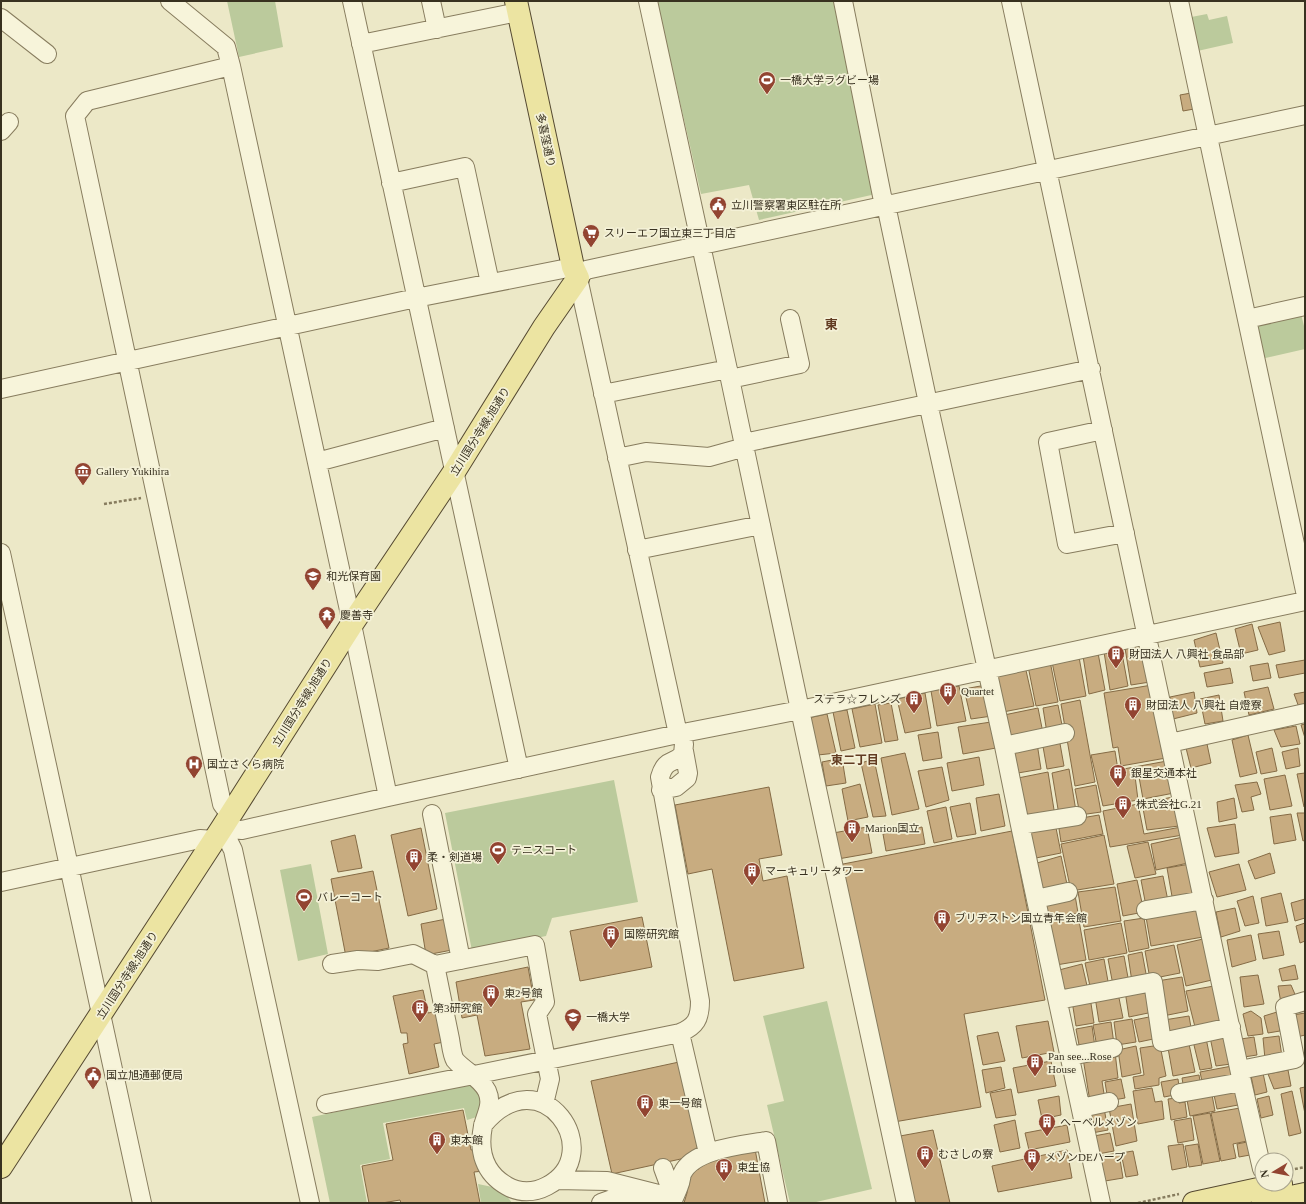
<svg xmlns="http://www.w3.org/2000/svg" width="1306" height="1204" viewBox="0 0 1306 1204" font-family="'Times New Roman','Noto Sans JP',serif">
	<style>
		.green { fill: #bbca9c }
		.building { fill: #c8ac80; stroke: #856b45 }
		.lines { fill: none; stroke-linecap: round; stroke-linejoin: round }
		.minor-casing { stroke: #877c5e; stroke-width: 20 }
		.major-casing { stroke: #554931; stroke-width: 24 }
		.path { stroke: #877c5e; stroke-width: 2.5; stroke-dasharray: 3 2; stroke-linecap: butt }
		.minor { stroke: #f7f4da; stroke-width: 18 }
		.major { stroke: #ece4a2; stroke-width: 22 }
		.labels { text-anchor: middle; stroke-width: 3.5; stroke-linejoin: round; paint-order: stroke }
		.poi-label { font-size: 11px; fill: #383120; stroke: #f4f1d7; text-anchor: start }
		.street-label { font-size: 11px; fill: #383120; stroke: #f4f1d7 }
		.neighbourhood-label { font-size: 12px; font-weight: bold; fill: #623c22; stroke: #f4f1d7 }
		.quarter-label { font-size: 13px; font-weight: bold; fill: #623c22; stroke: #f4f1d7 }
	</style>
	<rect width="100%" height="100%" fill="#ece8c7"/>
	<path class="green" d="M227,1H275L283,47L239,57Z
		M657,1H837L876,194L759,220L749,185L701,194Z
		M1207,14L1209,20L1227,16L1233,43L1193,52L1186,18Z
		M1301,314L1305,330V349L1261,359L1254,324Z
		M614,780L638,902L552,918L546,936L472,951L445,813Z
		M311,864L328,954L298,961L280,870Z
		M827,1001L872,1189L812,1203H790L767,1105L784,1101L763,1016Z
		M472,1083L483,1094L480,1116L467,1120L464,1108L383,1123L390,1159L360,1165L367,1203H330L312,1117Z
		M478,1184L502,1189L512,1203H481Z"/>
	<path class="building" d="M1191,93L1194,109L1183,111L1180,95Z
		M1280,622L1285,651L1269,655L1258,627Z
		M1252,624L1258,650L1241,654L1235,629Z
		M1216,633L1223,663L1200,667L1194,640Z
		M1144,644L1150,682L1131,685L1125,648Z
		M1121,648L1128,686L1110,690L1104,652Z
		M1098,653L1105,690L1089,694L1083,656Z
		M1079,657L1086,696L1060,701L1052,662Z
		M1305,660V673L1279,678L1276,665Z
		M1050,661L1058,702L1036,706L1028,666Z
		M1268,663L1271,678L1253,681L1250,666Z
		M1025,666L1034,706L1003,712L995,672Z
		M1230,668L1233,683L1207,687L1204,673Z
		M986,685L992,716L971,719L964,689Z
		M1152,685L1166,758L1121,766L1118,747L1113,748L1104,693Z
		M959,686L966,721L937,726L931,691Z
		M1268,687L1274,709L1249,715L1244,692Z
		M1194,692L1197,713L1173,719L1170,697Z
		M1305,692V709L1300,710L1294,694Z
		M925,693L931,728L905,733L897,699Z
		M1219,695L1223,721L1205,724L1200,699Z
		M1080,700L1095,782L1075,786L1061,704Z
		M891,703L898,740L885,742L878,705Z
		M875,704L882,743L860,747L852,709Z
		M1058,705L1063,730L1047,733L1043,708Z
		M1038,708L1043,733L1009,740L1004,715Z
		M847,710L855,748L841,751L833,712Z
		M827,714L836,753L818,755L808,718Z
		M991,722L996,748L963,754L958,727Z
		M1305,724V738L1301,725Z
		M1296,726L1300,744L1281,747L1274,730Z
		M938,732L942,758L923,761L918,735Z
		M1248,735L1257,773L1240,777L1232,740Z
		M1059,738L1064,766L1047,769L1042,741Z
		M1037,743L1041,769L1018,773L1012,748Z
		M1207,744L1211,763L1191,768L1186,748Z
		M1272,748L1277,771L1261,774L1256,752Z
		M1298,748L1300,766L1286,769L1282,752Z
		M1115,751L1118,770L1167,761L1170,770L1135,776L1138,800L1103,806L1091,755Z
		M905,753L919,809L892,815L881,758Z
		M979,757L984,785L952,791L947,763Z
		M842,758L846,783L826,786L822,762Z
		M874,759L886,816L873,817L861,763Z
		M942,767L949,800L926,807L918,771Z
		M1069,769L1076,811L1059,815L1052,773Z
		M1048,772L1055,816L1026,821L1018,778Z
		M1170,773L1174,793L1143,799L1139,777Z
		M1305,773V807H1304L1297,774Z
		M1285,775L1292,806L1270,810L1264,779Z
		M1257,782L1261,794L1251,797L1254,810L1242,812L1235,785Z
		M860,784L868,817L848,821L842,789Z
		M1096,785L1101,812L1080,815L1075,789Z
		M769,787L782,855L759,859L763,881L787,876L804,968L734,981L712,869L688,874L675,805Z
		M999,794L1005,826L981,831L976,798Z
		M1173,797L1179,826L1147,830L1142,803Z
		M1234,798L1237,818L1219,822L1217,802Z
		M970,803L976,834L957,837L950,807Z
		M1138,804L1144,834L1181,827L1183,835L1110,847L1103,811Z
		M946,807L952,839L934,843L927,811Z
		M1297,813H1305V840L1303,841Z
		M1291,814L1296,840L1274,844L1270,817Z
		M1099,815L1103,834L1061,842L1058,822Z
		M1055,823L1061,853L1031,859L1026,828Z
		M1235,824L1239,853L1215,857L1207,828Z
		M867,827L872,853L838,859L833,833Z
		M922,827L925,844L886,851L883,834Z
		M421,828L437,909L408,916L391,835Z
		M1012,831L1045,1000L964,1014L981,1107L894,1122L838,865Z
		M355,835L362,868L338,872L331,841Z
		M1104,835L1114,884L1071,891L1061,844Z
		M1183,837L1188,863L1156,870L1151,844Z
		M1148,842L1156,874L1135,878L1127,846Z
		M1270,853L1275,873L1255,879L1248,861Z
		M1061,856L1068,889L1043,892L1037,863Z
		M1190,864L1196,898L1173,902L1167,868Z
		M1239,864L1246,890L1217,897L1209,872Z
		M373,871L389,948L346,957L331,879Z
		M1163,876L1168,901L1146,906L1141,880Z
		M1137,880L1144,912L1123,916L1117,884Z
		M1115,887L1121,921L1084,927L1078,892Z
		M1281,893L1288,922L1266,926L1261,898Z
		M1075,895L1078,913L1047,919L1045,902Z
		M1253,896L1259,923L1245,926L1237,901Z
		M1305,899V918L1295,921L1291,903Z
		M1197,907L1203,937L1151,946L1146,917Z
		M1235,908L1240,931L1221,937L1216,912Z
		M1078,915L1086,960L1056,965L1048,922Z
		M642,917L652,967L580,981L570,931Z
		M1144,918L1149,948L1129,952L1124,921Z
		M446,919L452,950L426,955L421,924Z
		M1121,923L1127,953L1089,960L1084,930Z
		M1305,923V941L1300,943L1296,926Z
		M1279,931L1284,955L1263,959L1258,934Z
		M1251,935L1256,960L1232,967L1227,940Z
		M1203,939L1212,980L1186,986L1177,945Z
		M1174,945L1180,973L1150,979L1145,951Z
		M1142,952L1147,979L1132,982L1128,955Z
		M1124,956L1129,983L1113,985L1108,959Z
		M1104,959L1109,987L1091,991L1085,963Z
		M1082,964L1088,990L1064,992L1059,970Z
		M1295,965L1298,979L1282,981L1279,969Z
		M528,967L534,1000L521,1002L530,1049L485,1056L477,1015L462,1018L456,982Z
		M1258,975L1264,1004L1244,1007L1240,977Z
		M1182,977L1188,1011L1163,1016L1157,981Z
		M1291,985L1297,999L1281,1003L1278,986Z
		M1214,986L1223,1026L1196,1031L1186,991Z
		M1149,987L1153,1012L1129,1017L1125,991Z
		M423,990L428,1013L439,1011L444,1042L434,1044L439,1067L409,1074L403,1044L408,1043L407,1033H401L393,996Z
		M1118,993L1123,1018L1099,1022L1095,997Z
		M1090,997L1094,1023L1076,1026L1072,1001Z
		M1251,1011L1261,1018L1263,1034L1248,1036L1243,1014Z
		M1277,1012L1280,1031L1268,1033L1264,1016Z
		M1305,1013V1035L1297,1037L1293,1015Z
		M1154,1016L1158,1038L1139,1042L1134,1020Z
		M1189,1016L1192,1033L1167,1037L1164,1020Z
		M1132,1019L1136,1042L1117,1045L1114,1022Z
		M1048,1021L1054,1052L1022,1058L1016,1026Z
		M1111,1022L1114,1044L1097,1047L1093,1025Z
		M1092,1026L1095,1047L1080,1050L1076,1029Z
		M998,1032L1005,1061L983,1065L977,1036Z
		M1225,1035L1231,1064L1216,1066L1210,1037Z
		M1279,1036L1282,1057L1265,1059L1263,1038Z
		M1254,1037L1257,1055L1244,1057L1241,1039Z
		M1206,1038L1212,1068L1200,1070L1193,1041Z
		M1189,1044L1195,1072L1173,1076L1168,1048Z
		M1160,1045L1166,1076L1159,1078V1085L1135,1089L1133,1077L1144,1075L1140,1048Z
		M1136,1046L1141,1073L1122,1077L1118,1050Z
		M1115,1052L1118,1078L1102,1081L1105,1100L1090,1102L1083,1058Z
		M1051,1061L1056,1086L1018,1093L1013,1068Z
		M679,1062L699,1155L612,1174L591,1081Z
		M1232,1066L1235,1081L1203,1086L1200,1072Z
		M1001,1067L1005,1088L986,1093L982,1070Z
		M1288,1070L1291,1086L1274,1089L1268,1074Z
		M1263,1073L1267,1092L1255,1095L1251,1076Z
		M1199,1075L1201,1087L1184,1090L1182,1078Z
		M1121,1079L1125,1098L1108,1101L1105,1082Z
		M1178,1079L1180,1094L1164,1097L1161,1082Z
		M1305,1087V1114L1300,1088Z
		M1152,1088L1155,1102L1162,1101L1164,1119L1138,1124L1133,1091Z
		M1011,1089L1016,1115L996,1118L990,1093Z
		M1235,1091L1238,1105L1217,1109L1214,1095Z
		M1292,1091L1301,1133L1289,1136L1281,1094Z
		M1212,1095L1215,1111L1190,1116L1187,1100Z
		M1059,1096L1061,1115L1042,1119L1038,1100Z
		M1269,1096L1273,1115L1261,1118L1257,1099Z
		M1177,1098L1179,1103L1185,1102L1187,1117L1171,1120L1168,1099Z
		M1131,1104L1137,1141L1116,1146L1109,1108Z
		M1104,1108L1108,1130L1092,1133L1088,1111Z
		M1240,1108L1247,1141L1233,1144L1236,1158L1221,1161L1211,1113Z
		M463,1110L471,1150L480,1148L484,1171L474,1172L480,1203H401L400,1200L382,1203H369L362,1166L393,1160L386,1124Z
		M1210,1113L1220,1161L1203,1164L1193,1116Z
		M1191,1118L1194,1140L1178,1143L1174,1121Z
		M1015,1120L1020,1148L1000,1152L994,1125Z
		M1067,1125L1070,1142L1029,1150L1025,1133Z
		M933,1130L950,1203H915L900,1136Z
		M1110,1133L1114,1151L1098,1154L1094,1136Z
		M1247,1142L1250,1155L1239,1157L1237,1144Z
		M1183,1144L1187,1167L1172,1170L1168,1146Z
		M1198,1144L1202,1165L1189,1167L1185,1146Z
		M755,1149L765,1203H684L687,1193L688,1171L699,1169L696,1162Z
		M1067,1150L1072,1178L998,1192L992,1166Z
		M1133,1151L1138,1175L1126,1177L1121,1153Z
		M1119,1153L1123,1178L1105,1181L1100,1156Z"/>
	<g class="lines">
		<defs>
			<path id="minor" d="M170,1L226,47L231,66L349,610L388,797
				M352,1L519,769
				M431,1L437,29
				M648,1L730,379L800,710L906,1203
				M843,1L882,196L886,205L928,403L1004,746L1020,825L1101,1203
				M1011,1L1242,1082L1262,1169
				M1179,1L1305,591
				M1,18L47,54
				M361,44L518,12
				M1,131L9,122
				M391,183L465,167L490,283
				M1247,319L1305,306
				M730,379L800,364L790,319
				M1,389L416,298L573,267
				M603,394L728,369
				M1103,430L1048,442L1067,544L1125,533
				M744,443L1091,369
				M617,458L646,452L709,457L745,447
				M317,462L445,428
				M637,550L761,525
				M1,553L142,1203
				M678,734L578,278L586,270L1305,115
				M1170,743L1305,713
				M1004,746L1065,733
				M661,790L676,787L687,778L688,773L684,751
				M432,814L461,960
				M230,815L222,804L75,116L87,101L231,66
				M1020,825L1077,816
				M222,828L242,830L388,797L678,734L800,710L1305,601
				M222,828L233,850L310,1203
				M1,882L200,839L215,840
				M1036,899L1068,892
				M1146,910L1204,900
				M332,964L358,960L378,961L413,954L435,965L535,945L545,1002L537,1014L550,1079L544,1104
				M435,965C440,990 445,1014 450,1039C451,1045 452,1055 455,1060C464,1071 480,1077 487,1091C493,1104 486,1114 483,1126C478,1151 484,1173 507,1186C519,1193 534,1193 547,1186C609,1154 542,1054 483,1125
				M1058,1000L1153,982L1162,1042L1231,1027
				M680,1033L708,1153
				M1070,1056L1113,1048
				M1240,1070L1295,1059L1285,1007L1305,1001
				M1180,1093L1242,1082
				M326,1104L474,1075L680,1033C696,1026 700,1019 700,1001L660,777C666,757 674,765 683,754L684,744
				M1081,1108L1109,1102
				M556,1180L607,1181L674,1198
				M601,1203L615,1198L649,1203L674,1198L663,1168
				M672,1203C674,1197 677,1192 679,1186C681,1182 681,1177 682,1174C693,1149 743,1145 766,1141L778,1203"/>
			<path id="major" d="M1,1167L222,828L352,624L454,472L544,327L578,278L573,267L516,1
				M1194,1203L1281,1184
				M1263,1203L1305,1194"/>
		</defs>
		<use href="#minor" class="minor-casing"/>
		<use href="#major" class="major-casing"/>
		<path class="path" d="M104,504L141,498
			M1290,1170L1305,1167
			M1138,1203L1179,1194"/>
		<use href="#minor" class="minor"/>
		<use href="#major" class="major"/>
	</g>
	<defs>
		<symbol id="stadium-pin" viewBox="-11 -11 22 30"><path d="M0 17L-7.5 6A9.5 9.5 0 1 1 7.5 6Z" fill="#924431" stroke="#f4f1d7"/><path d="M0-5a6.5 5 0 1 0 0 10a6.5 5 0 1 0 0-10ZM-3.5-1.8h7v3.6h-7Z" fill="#fff"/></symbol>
		<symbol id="civic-pin" viewBox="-11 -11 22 30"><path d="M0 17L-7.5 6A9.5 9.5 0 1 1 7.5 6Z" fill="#924431" stroke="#f4f1d7"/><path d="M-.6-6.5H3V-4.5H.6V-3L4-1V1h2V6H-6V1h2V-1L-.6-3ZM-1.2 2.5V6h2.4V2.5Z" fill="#fff"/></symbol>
		<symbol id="supermarket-pin" viewBox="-11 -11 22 30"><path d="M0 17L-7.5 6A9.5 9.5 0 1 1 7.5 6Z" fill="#924431" stroke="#f4f1d7"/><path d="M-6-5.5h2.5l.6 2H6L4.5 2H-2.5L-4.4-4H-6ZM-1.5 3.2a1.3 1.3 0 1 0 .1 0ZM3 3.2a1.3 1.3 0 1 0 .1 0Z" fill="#fff"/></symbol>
		<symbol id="museum-pin" viewBox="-11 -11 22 30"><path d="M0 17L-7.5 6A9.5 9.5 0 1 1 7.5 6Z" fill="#924431" stroke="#f4f1d7"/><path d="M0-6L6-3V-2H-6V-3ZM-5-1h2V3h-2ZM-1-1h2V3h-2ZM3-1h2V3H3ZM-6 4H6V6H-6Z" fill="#fff"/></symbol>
		<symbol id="school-pin" viewBox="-11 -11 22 30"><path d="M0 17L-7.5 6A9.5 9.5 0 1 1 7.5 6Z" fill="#924431" stroke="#f4f1d7"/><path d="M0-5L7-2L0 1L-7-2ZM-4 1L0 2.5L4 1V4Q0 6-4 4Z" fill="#fff"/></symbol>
		<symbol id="temple-pin" viewBox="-11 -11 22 30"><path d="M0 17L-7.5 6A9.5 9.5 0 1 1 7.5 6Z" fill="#924431" stroke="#f4f1d7"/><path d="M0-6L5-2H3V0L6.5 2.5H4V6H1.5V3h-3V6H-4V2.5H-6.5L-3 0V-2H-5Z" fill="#fff"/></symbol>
		<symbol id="building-pin" viewBox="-11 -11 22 30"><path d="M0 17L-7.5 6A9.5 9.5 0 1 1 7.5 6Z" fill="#924431" stroke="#f4f1d7"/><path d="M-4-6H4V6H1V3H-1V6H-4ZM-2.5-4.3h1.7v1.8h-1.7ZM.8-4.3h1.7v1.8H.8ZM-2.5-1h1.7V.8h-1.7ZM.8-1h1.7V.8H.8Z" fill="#fff"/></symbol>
		<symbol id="hospital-pin" viewBox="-11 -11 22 30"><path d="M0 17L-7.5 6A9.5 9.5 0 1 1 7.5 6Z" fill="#924431" stroke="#f4f1d7"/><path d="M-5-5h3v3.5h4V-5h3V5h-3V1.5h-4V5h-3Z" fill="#fff"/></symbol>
		<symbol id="university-pin" viewBox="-11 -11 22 30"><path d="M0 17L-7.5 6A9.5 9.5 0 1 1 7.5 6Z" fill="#924431" stroke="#f4f1d7"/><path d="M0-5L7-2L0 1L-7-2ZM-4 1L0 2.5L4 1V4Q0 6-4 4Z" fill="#fff"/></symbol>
	</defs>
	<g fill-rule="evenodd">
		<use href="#stadium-pin" x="757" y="70" width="20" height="27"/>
		<use href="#civic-pin" x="708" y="195" width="20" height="27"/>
		<use href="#supermarket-pin" x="581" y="223" width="20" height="27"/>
		<use href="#museum-pin" x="73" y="461" width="20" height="27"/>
		<use href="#school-pin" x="303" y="566" width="20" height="27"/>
		<use href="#temple-pin" x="317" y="605" width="20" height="27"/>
		<use href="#building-pin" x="1106" y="644" width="20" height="27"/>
		<use href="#building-pin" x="938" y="681" width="20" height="27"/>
		<use href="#building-pin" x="904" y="689" width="20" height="27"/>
		<use href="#building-pin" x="1123" y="695" width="20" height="27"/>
		<use href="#hospital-pin" x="184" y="754" width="20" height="27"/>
		<use href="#building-pin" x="1108" y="763" width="20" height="27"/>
		<use href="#building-pin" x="1113" y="794" width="20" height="27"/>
		<use href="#building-pin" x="842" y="818" width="20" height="27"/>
		<use href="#stadium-pin" x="488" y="840" width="20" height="27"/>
		<use href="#building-pin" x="404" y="847" width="20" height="27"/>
		<use href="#building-pin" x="742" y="861" width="20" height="27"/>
		<use href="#stadium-pin" x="294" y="887" width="20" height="27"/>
		<use href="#building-pin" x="932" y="908" width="20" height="27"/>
		<use href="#building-pin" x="601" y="924" width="20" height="27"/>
		<use href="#building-pin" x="481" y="983" width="20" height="27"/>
		<use href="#building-pin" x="410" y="998" width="20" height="27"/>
		<use href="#university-pin" x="563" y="1007" width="20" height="27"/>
		<use href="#building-pin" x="1025" y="1052" width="20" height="27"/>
		<use href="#civic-pin" x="83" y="1065" width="20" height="27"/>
		<use href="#building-pin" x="635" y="1093" width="20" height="27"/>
		<use href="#building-pin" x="1037" y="1112" width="20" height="27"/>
		<use href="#building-pin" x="427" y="1130" width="20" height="27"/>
		<use href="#building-pin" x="915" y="1144" width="20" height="27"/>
		<use href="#building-pin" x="1022" y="1147" width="20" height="27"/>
		<use href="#building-pin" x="714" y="1157" width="20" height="27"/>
	</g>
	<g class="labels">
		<g class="poi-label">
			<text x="780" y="84">一橋大学ラグビー場</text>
			<text x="731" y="209">立川警察署東区駐在所</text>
			<text x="604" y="237">スリーエフ国立東三丁目店</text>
			<text x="96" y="475">Gallery Yukihira</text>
			<text x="326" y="580">和光保育園</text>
			<text x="340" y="619">慶善寺</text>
			<text x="1129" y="658">財団法人 八興社 食品部</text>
			<text x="961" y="695">Quartet</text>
			<text x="901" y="703" text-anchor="end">ステラ☆フレンズ</text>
			<text x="1146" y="709">財団法人 八興社 自燈寮</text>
			<text x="207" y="768">国立さくら病院</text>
			<text x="1131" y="777">銀星交通本社</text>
			<text x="1136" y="808">株式会社G.21</text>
			<text x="865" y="832">Marion国立</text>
			<text x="511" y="854">テニスコート</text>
			<text x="427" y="861">柔・剣道場</text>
			<text x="765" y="875">マーキュリータワー</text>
			<text x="317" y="901">バレーコート</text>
			<text x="955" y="922">ブリヂストン国立青年会館</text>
			<text x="624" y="938">国際研究館</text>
			<text x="504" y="997">東2号館</text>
			<text x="433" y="1012">第3研究館</text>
			<text x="586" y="1021">一橋大学</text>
			<text x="1048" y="1060">Pan see...Rose<tspan x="1048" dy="13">House</tspan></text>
			<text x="106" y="1079">国立旭通郵便局</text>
			<text x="658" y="1107">東一号館</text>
			<text x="1060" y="1126">へーベルメゾン</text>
			<text x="450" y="1144">東本館</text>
			<text x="938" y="1158">むさしの寮</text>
			<text x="1045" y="1161">メゾンDEハープ</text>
			<text x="737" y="1171">東生協</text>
		</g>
		<g class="street-label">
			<text transform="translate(546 140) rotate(78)" y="4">多喜窪通り</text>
			<text transform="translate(480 431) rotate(-58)" y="4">立川国分寺線;旭通り</text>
			<text transform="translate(302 702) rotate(-58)" y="4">立川国分寺線;旭通り</text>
			<text transform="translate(127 975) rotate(-57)" y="4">立川国分寺線;旭通り</text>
		</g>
		<g class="neighbourhood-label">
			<text x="855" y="764">東二丁目</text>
		</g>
		<g class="quarter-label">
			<text x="831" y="329">東</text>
		</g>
	</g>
	<rect width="1306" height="1204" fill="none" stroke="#383120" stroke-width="4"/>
	<g transform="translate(1274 1172) rotate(260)"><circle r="19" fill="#f4f1d7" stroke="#a9a48e"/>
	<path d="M0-3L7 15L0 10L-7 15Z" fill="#924431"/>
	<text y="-6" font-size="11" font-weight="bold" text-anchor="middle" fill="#383120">N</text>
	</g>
</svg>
